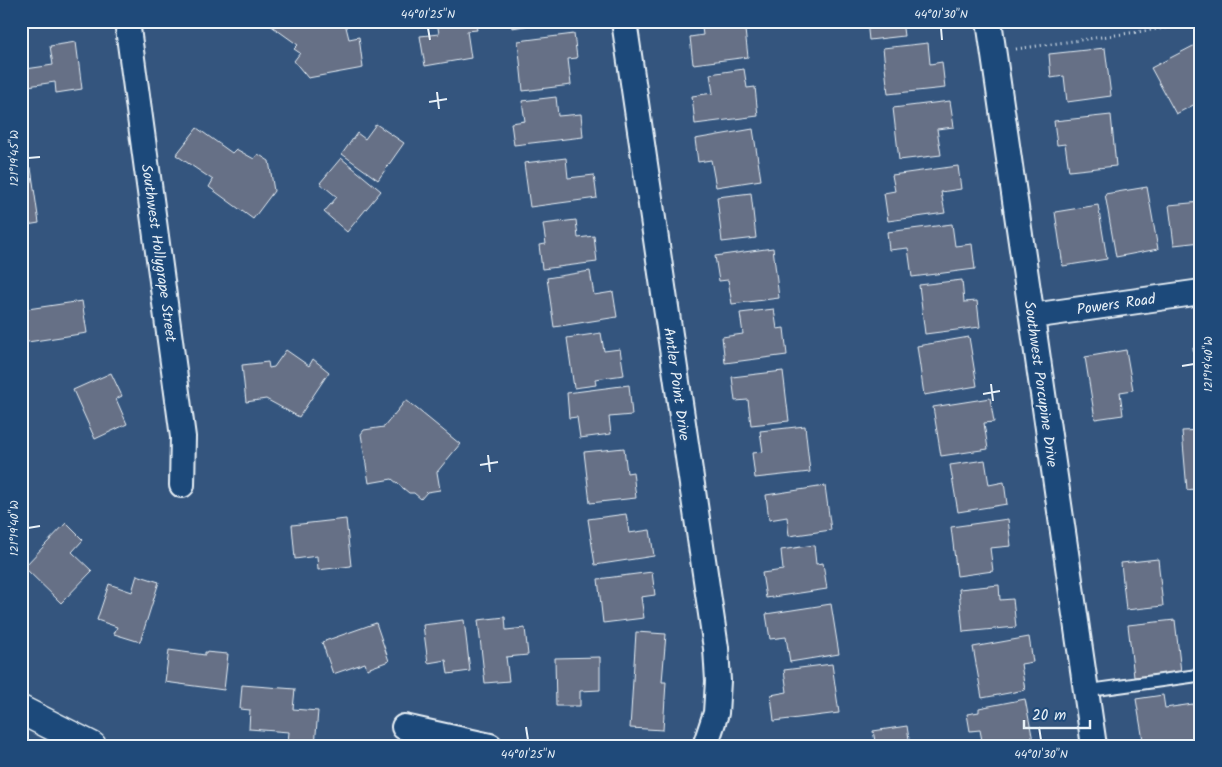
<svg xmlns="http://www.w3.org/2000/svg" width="1222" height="767" viewBox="0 0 1222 767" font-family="Kalam,sans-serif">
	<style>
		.building { fill: #667086; stroke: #e8f1f8 }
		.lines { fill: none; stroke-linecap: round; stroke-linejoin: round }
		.service-casing { stroke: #e8f1f8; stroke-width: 15 }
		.minor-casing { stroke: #e8f1f8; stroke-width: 28 }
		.secondary-casing { stroke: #e8f1f8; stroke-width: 31 }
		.path { stroke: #e8f1f8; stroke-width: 3; stroke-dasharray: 1 4; stroke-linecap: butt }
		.service { stroke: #1f4a7a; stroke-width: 11 }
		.minor { stroke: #1f4a7a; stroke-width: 24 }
		.secondary { stroke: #1f4a7a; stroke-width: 28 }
		.ticks { fill: none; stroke: #e8f1f8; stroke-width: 2 }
		.labels { text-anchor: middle; stroke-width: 5; stroke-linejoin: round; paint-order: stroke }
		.street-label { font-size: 15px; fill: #e8f1f8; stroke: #1f4a7a }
		.neatline { fill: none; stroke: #e8f1f8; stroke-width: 2 }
		.ticks-label { font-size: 12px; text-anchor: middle; fill: #e8f1f8 }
	</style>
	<rect width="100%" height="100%" fill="#34557e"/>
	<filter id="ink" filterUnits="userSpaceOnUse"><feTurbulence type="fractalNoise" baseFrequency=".02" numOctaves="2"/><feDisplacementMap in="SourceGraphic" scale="10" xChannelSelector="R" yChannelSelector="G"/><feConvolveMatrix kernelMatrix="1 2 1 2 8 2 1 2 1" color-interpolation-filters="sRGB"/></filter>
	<g filter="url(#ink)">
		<path class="building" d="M273,21H322L327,25L345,23L349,39L359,37L363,68L308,78L294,61L300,53L294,49L298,45L270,25Z
			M437,21H475L477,30L467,31L471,58L425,66L420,36L439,34Z
			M511,21H555L512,28Z
			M701,21H744L748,57L693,64L690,37L703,35Z
			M867,21H902L904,36L869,40Z
			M574,34L577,58L568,59L571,85L523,91L518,41Z
			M76,42L82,89L56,93L55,82L28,86L26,69L53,65L50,46Z
			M928,43L930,64L942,62L945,88L888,94L883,48Z
			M1197,44L1201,51V72L1199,73L1201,77V101L1176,114L1151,68Z
			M1105,48L1111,96L1067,102L1064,76L1051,78L1049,54Z
			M744,69L747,88L755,87L758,116L695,124L692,96L713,93L710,74Z
			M556,97L558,116L581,114L583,137L514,145L511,123L525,121L522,101Z
			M950,101L954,127L937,129L941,155L899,160L893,108Z
			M1111,115L1116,166L1069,171L1065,144L1057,145L1054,121Z
			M376,124L404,143L378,180L342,154L357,133L365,139Z
			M197,128L232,153L236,149L254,159L258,154L269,161L274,191L253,219L209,187L213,180L176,155Z
			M753,129L761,180L716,187L711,160L698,162L695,139Z
			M341,158L381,191L347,232L324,212L337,197L320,183Z
			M566,158L568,178L594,175L597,198L530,207L524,163Z
			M958,166L961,189L941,192L945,213L888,221L884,193L895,191L892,175Z
			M31,168L39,223L21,226V170Z
			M1147,187L1158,249L1116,257L1105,194Z
			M751,193L756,238L722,242L717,197Z
			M1201,202V242L1174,245L1169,205Z
			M1098,205L1107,259L1063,266L1055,212Z
			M576,220L578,238L594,236L597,262L542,269L539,245L546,244L543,224Z
			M952,224L955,246L972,244L975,269L912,277L908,248L889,250L887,232Z
			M773,248L779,298L732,304L728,280L719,281L715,256Z
			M590,271L594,295L613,292L617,317L554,327L547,278Z
			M962,280L964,302L977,301L980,327L925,334L919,285Z
			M82,301L87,333L21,343V310Z
			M774,309L777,329L784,328L787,355L725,363L722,337L743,334L740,313Z
			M601,333L604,351L620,349L624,375L595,379L596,385L574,388L567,338Z
			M969,337L977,386L924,395L917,346Z
			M1201,347V386H1198L1193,348Z
			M286,350L309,366L313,359L329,372L299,417L266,399L246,402L242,365L268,362L269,368L274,367Z
			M1126,350L1133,390L1120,392L1123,415L1095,419L1085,357Z
			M783,371L789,421L751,425L748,400L735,401L732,377Z
			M111,373L122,396L116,399L127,424L95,439L73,390Z
			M629,385L632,415L609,417L611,434L580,438L577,417L569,418L567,393Z
			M990,398L994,422L984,423L988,449L941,456L933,407Z
			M406,400L460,444L437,472L440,490L427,492L421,499L414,493H409L392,479L369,483L361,434L364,430L384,427Z
			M805,426L810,472L755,478L752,453L763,452L760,431Z
			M1201,430V488L1187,490L1182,431Z
			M624,448L627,473L633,472L636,498L590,503L584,452Z
			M985,460L989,485L1004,482L1007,504L958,512L950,465Z
			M825,486L831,530L789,536L787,517L769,520L766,495Z
			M626,514L629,533L650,530L654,556L595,565L588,519Z
			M346,519L351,566L318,570L317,556L295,559L292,525Z
			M1008,519L1011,546L990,548L993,571L957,576L951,527Z
			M66,523L83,540L72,552L92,571L61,603L24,567Z
			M814,545L816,564L823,563L827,589L766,598L762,573L783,570L781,550Z
			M1158,559L1163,606L1126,610L1121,563Z
			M652,572L655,595L641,597L644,618L603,623L598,579Z
			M137,575L159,582L140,642L114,634L117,627L97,620L109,584L132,592Z
			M999,585L1000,600L1013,599L1016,627L963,632L959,589Z
			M831,604L839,654L790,662L786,637L770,639L766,614Z
			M505,617L506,630L525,628L528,655L506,657L509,681L485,683L478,620Z
			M464,620L470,671L448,674L446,660L428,663L423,625Z
			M1175,620L1181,672L1134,677L1128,625Z
			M376,623L389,661L367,669L365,663L333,674L322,642Z
			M636,632L666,634L662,682H666L663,730L630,728Z
			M1029,637L1033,662L1021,664L1025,690L982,698L973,647Z
			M169,650L205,655V652L228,654L224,690L165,682Z
			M600,657V690L580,691V706H556L555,658Z
			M832,664L839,713L774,721L771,695L787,692L784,670Z
			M242,685L295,689L293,709L318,711L315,745L288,742L289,732L249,729L250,710L240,709Z
			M1163,695L1165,708L1193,704L1199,746H1144L1136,699Z
			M1025,699L1034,746H983L980,730L970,731L967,714L979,712V708Z
			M907,726L910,746H876L873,731Z"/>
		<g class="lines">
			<defs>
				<path id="service" d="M1086,691L1201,675"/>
				<path id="minor" d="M127,21L183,437L182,485
					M624,21L716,648L718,681L716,713L705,746
					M989,21L1094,746
					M1032,316L1201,292
					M404,727L490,746"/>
				<path id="secondary" d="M21,710L92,746"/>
			</defs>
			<use href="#service" class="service-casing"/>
			<use href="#minor" class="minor-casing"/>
			<use href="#secondary" class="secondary-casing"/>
			<path class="path" d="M1016,49L1201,23"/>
			<use href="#service" class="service"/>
			<use href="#minor" class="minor"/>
			<use href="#secondary" class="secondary"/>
		</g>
	</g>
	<path class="ticks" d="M428,28L430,40M941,28L942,40M437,92L439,109M429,102L447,99M28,158L40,157M1182,366L1194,364M991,384L993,401M983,394L1000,391M488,455L490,472M480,465L498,462M28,528L40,526M526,727L528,740M1039,727L1041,740"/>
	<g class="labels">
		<g class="street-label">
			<text transform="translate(159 253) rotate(82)" y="5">Southwest Hollygrape Street</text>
			<text transform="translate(1116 304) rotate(-8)" y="5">Powers Road</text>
			<text transform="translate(677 384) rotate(82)" y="5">Antler Point Drive</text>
			<text transform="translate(1041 384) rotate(82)" y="5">Southwest Porcupine Drive</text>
		</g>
	</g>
	<rect width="1222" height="767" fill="none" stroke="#1f4a7a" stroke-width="55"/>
	<path d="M1024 720v8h66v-8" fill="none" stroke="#e8f1f8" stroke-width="2.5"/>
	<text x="1032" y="720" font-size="15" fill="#e8f1f8" stroke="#1f4a7a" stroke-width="4" paint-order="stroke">20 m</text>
	<rect x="28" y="28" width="1166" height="712" class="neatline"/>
	<g class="ticks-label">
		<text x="428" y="18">44°01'25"N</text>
		<text x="941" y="18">44°01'30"N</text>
		<text transform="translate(14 158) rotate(-90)" y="4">121°19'45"W</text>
		<text transform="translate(1208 364) rotate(-90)" y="4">121°19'40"W</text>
		<text transform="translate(14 528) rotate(-90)" y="4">121°19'40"W</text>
		<text x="528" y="758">44°01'25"N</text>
		<text x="1041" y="758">44°01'30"N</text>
	</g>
</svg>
